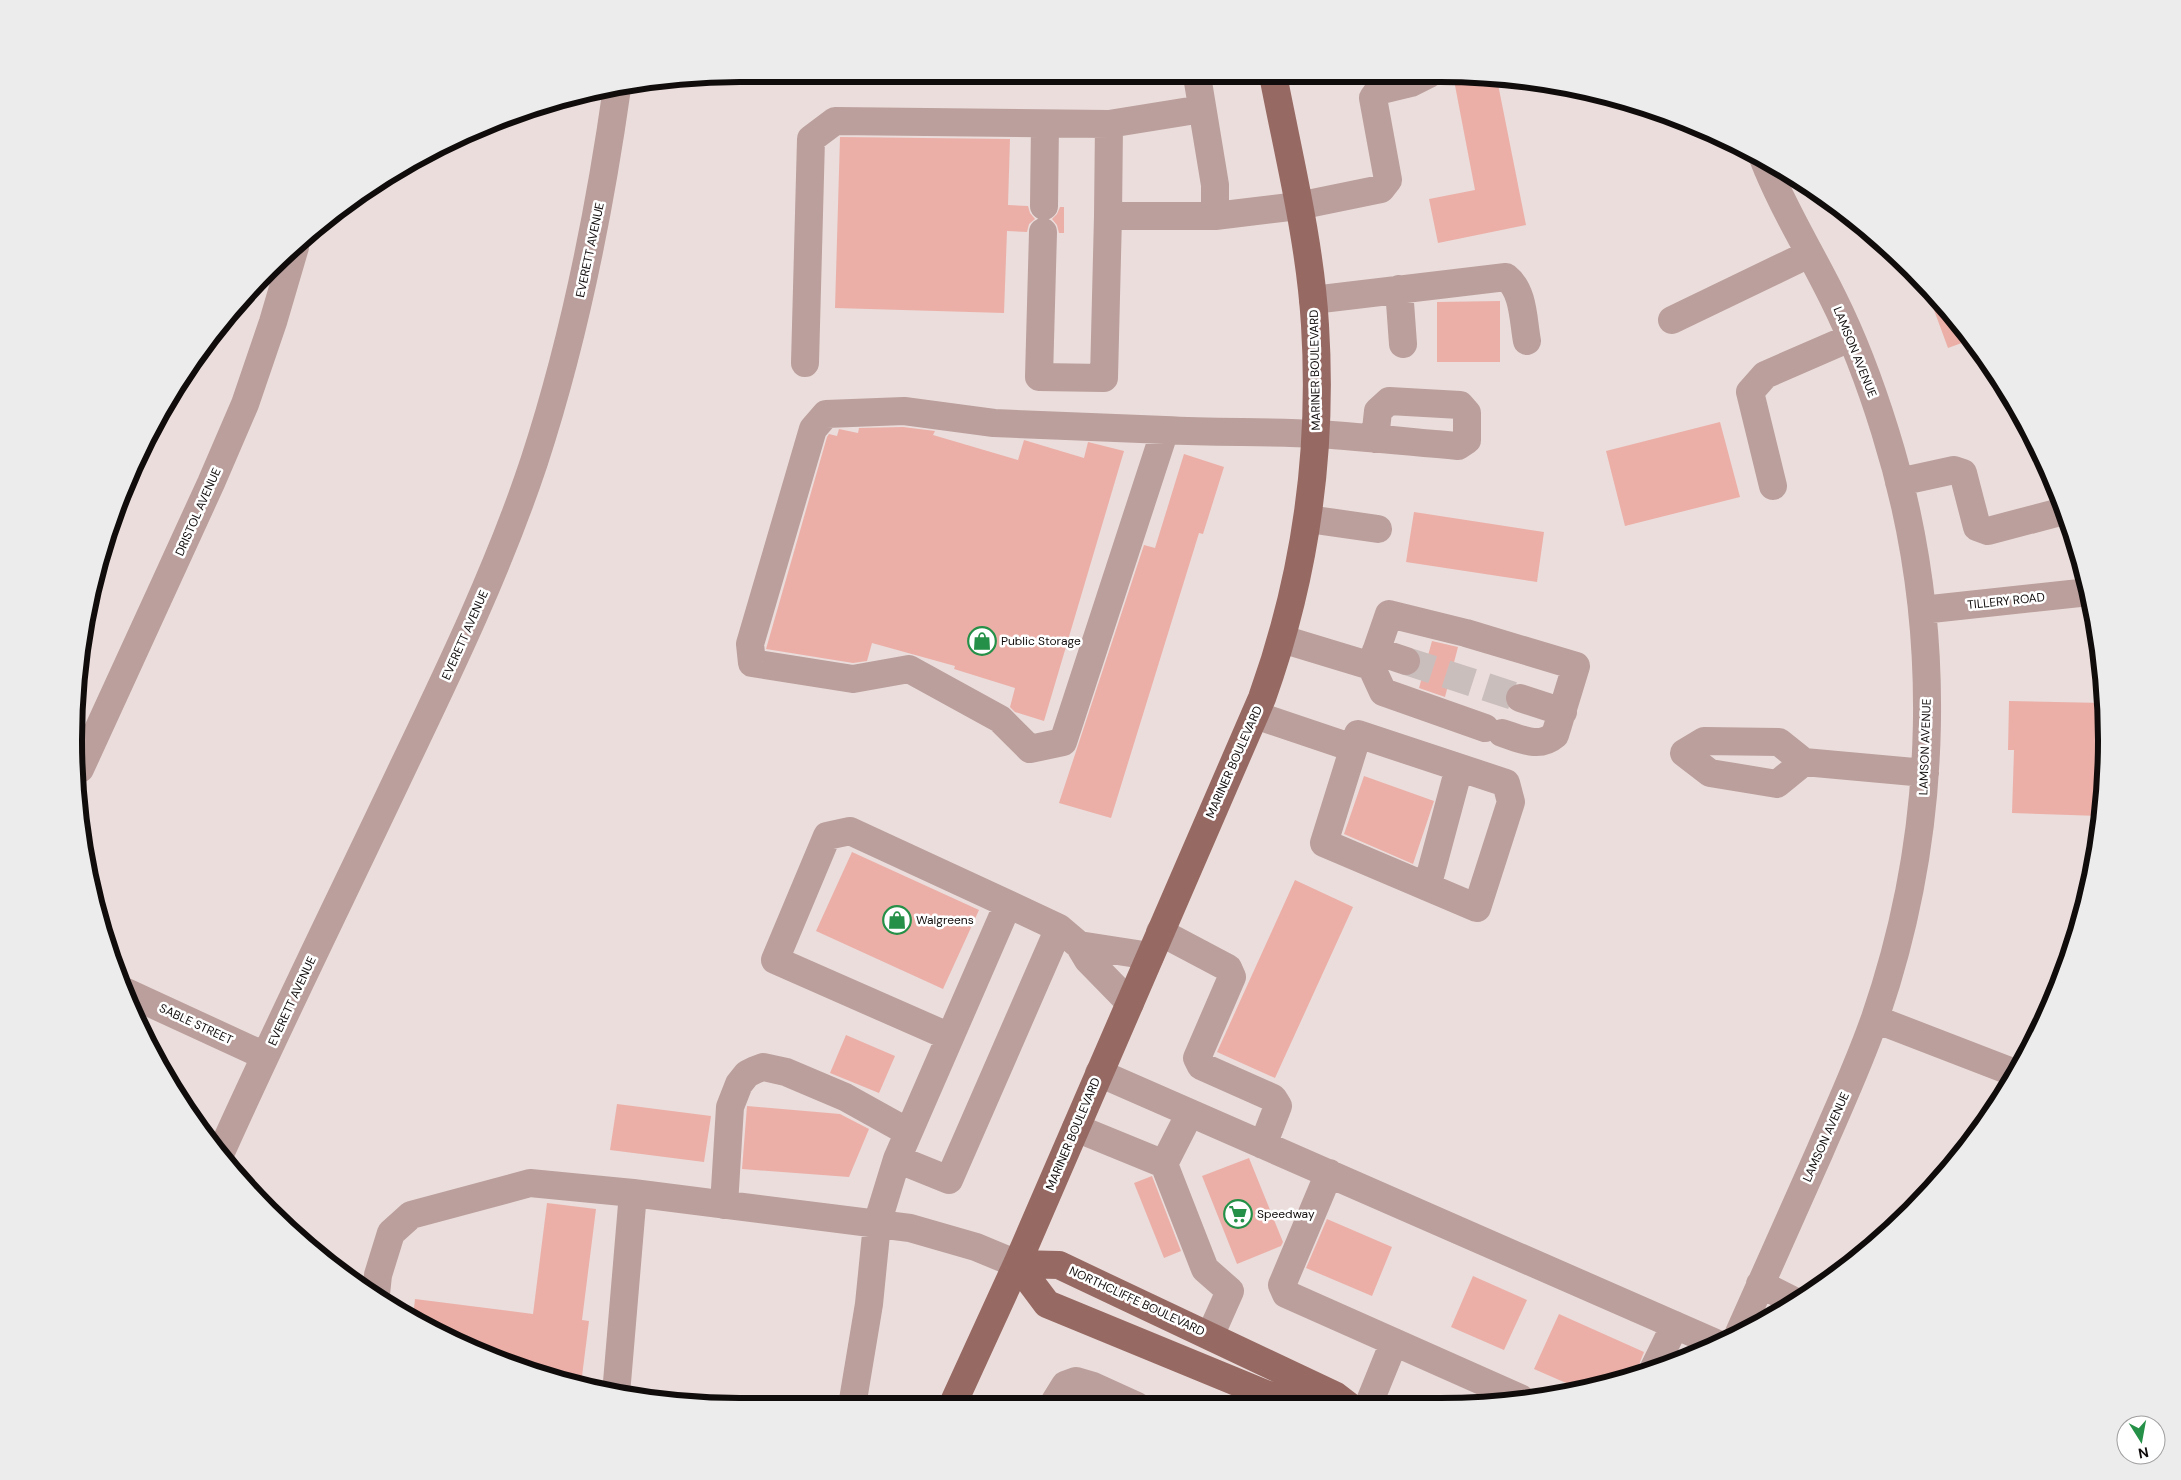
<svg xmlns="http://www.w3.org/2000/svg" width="2181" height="1480" viewBox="0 0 2181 1480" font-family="'DM Sans',sans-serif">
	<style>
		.building { fill: #ebafa8 }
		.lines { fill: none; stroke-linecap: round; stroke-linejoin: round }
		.minor-tunnel { stroke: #cabebc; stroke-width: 28; stroke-dasharray: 28 14; stroke-linecap: butt }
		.minor { stroke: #ba9f9c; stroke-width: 28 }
		.major { stroke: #976963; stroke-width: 28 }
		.labels { text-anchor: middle; stroke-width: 5; stroke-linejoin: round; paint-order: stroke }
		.street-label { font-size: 12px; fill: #110c0c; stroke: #fff }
		.poi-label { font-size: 12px; fill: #110c0c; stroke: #fff; text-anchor: start }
		.rim { fill: none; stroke: #110c0c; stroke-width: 6 }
	</style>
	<rect width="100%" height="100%" fill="#ebdddb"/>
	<path class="building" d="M1453,75L1497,79L1526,225L1438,243L1429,199L1475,190Z
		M840,137L1010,139L1008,205L1028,206L1030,213L1035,219L1029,224L1027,232L1007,231L1004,313L835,308Z
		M1060,207H1064V233H1059L1057,225L1052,219L1057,214Z
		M1929,289L1940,302L1970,340L1948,348L1927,291Z
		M1500,301V362H1437V302Z
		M1720,422L1740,497L1625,526L1606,451Z
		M903,427L935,431L933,435L1018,460L1024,440L1084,458L1088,442L1124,451L1044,721L1015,712L1010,707L1015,688L954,669L955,666L872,643L867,661L853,663L766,649L827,437L829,434L837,436L839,429L858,433L859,428Z
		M1184,454L1224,467L1203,534L1199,533L1111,818L1059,803L1144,545L1155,548Z
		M1414,512L1544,532L1537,582L1406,562Z
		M1432,641L1458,647L1445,697L1419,688Z
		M2009,701L2104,703L2107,740L2100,816L2012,813L2014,750H2008Z
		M1364,776L1434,801L1413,864L1344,834Z
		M852,852L979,910L943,989L816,931Z
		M1295,880L1353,907L1275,1078L1217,1052Z
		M846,1035L895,1056L879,1093L830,1073Z
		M617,1104L711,1116L704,1162L610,1150Z
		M747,1106L840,1114L869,1129L849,1177L742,1169Z
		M1249,1158L1283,1242L1281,1246L1237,1264L1202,1176Z
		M1152,1176L1181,1251L1164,1258L1134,1183Z
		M547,1203L596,1209L582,1320L589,1321L581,1384L445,1337L413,1317L415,1299L533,1314Z
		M1327,1219L1392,1247L1372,1296L1306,1268Z
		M1473,1276L1527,1300L1504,1350L1451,1327Z
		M1559,1314L1644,1352L1640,1362L1638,1373L1582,1390L1534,1369Z"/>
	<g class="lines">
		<path class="minor-tunnel" d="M1406,661L1520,698"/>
		<path class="minor" d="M1197,76L1215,185V216
			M1109,124L1202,109
			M1044,206L1045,124
			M1043,232L1039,377L1104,378L1108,216
			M1399,289L1403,344
			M1313,300L1506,277C1524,291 1523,320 1527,341
			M1672,320L1809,254
			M805,363L811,139L835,121L1109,124L1108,216H1215L1298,206L1381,189L1388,180L1373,98L1378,91L1411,83L1429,74
			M1165,430L1063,742L1030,749L1000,719L909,669L853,679L752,663L750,644L813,429L826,414L904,411L994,423L1165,430C1216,433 1267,431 1318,434C1364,437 1411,442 1458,446L1467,440V413L1460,405L1389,401L1378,411L1375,439
			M1899,482L1954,470L1963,473L1977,527L1988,531L2064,511
			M1773,486L1750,392L1765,375L1850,338
			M1308,519L1378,529
			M1922,610L2089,592
			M1282,639L1371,666L1383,692L1485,728
			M1376,651L1406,661
			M1371,666L1389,614L1466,633L1576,666L1555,735C1539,749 1521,739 1502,733
			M1520,698L1563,712
			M1255,715L1353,748
			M1358,734L1506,783L1511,802L1477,908L1324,843Z
			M1804,762L1777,784L1710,773L1684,753L1704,741L1779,742L1804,762L1925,773
			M80,769L211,483L245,404L273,322L295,247
			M1427,887L1459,768
			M1160,932L1228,968L1232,977L1197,1058L1201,1066L1273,1098L1278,1106L1263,1145
			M1079,945L1150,956
			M126,992L265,1056
			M1875,1019L2015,1073
			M950,1037L775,960L827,836L850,831L1008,904
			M1099,1073L1718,1344
			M1190,1113L1164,1164L1205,1269L1230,1291L1210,1336
			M1076,1128L1164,1164
			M222,1150C280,1021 343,894 403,767C451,667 499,567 534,462C574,340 599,215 617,88
			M897,1159L1008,904L1059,928
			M1329,1173L1282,1285L1286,1294L1520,1398
			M724,1205L730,1107L739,1084L747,1074L755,1070L763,1067L786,1072L845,1097L908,1132
			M1760,1284L1796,1302
			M376,1294L378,1275L391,1233L411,1215L530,1183L633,1193L910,1228L976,1247L1017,1264
			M1739,1333C1766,1272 1793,1211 1820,1151C1839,1107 1859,1064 1875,1018C1940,830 1945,622 1885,431C1871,386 1854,340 1833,298C1810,251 1782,207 1763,158
			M1654,1368L1675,1325
			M616,1394L633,1193
			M852,1406L869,1304L877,1224L897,1159L949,1180L1059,928L1079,945L1088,960L1130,1003
			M1052,1406L1065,1385L1076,1381L1093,1386L1137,1406
			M1368,1406L1394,1342"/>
		<path class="major" d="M1017,1264L1059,1265L1336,1396L1349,1406
			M1017,1264L1047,1304L1295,1406
			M952,1406L1017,1264L1262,698C1305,578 1323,453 1315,325C1310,241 1289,158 1273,75"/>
	</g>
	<defs>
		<symbol id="shop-ring" viewBox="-11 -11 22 22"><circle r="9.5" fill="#fff" stroke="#259047" stroke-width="1.5"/><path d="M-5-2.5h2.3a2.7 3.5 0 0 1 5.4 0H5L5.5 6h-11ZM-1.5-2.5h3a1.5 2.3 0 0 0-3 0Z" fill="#259047"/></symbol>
		<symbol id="supermarket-ring" viewBox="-11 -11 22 22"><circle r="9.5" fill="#fff" stroke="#259047" stroke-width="1.5"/><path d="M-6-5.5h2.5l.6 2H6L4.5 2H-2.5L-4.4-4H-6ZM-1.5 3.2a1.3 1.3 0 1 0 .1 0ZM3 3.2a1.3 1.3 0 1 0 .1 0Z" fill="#259047"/></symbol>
	</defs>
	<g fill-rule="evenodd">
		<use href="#shop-ring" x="966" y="625" width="32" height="32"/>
		<use href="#shop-ring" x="881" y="904" width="32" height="32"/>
		<use href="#supermarket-ring" x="1222" y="1198" width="32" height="32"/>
	</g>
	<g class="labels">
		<g class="street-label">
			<text transform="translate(590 250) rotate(-78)" y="4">EVERETT AVENUE</text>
			<text transform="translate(1855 352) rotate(68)" y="4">LAMSON AVENUE</text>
			<text transform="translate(1315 370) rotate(-91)" y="4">MARINER BOULEVARD</text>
			<text transform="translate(198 512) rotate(-66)" y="4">DRISTOL AVENUE</text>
			<text transform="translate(2006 601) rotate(-6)" y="4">TILLERY ROAD</text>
			<text transform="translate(465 635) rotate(-66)" y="4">EVERETT AVENUE</text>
			<text transform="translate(1925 747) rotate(-88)" y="4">LAMSON AVENUE</text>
			<text transform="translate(1234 762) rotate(-66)" y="4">MARINER BOULEVARD</text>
			<text transform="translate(292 1001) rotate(-65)" y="4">EVERETT AVENUE</text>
			<text transform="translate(196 1024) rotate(25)" y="4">SABLE STREET</text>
			<text transform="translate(1073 1134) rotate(-67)" y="4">MARINER BOULEVARD</text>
			<text transform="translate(1826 1137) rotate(-66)" y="4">LAMSON AVENUE</text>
			<text transform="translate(1137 1301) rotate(25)" y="4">NORTHCLIFFE BOULEVARD</text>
		</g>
		<g class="poi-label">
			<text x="1001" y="645">Public Storage</text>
			<text x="916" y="924">Walgreens</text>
			<text x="1257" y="1218">Speedway</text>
		</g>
	</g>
	<path d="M0 0H2181V1480H0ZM740 82H1440A658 658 0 0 1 2098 740V740A658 658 0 0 1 1440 1398H740A658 658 0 0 1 82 740V740A658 658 0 0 1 740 82Z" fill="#ececec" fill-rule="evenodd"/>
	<path class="rim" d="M740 82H1440A658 658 0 0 1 2098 740V740A658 658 0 0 1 1440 1398H740A658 658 0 0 1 82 740V740A658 658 0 0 1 740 82Z"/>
	<g transform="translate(2141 1440) rotate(169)"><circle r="24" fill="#ffffff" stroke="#a09e9e"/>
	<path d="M0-4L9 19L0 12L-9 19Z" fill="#259047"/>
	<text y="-8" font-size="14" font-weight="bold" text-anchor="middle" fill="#110c0c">N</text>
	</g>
</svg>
